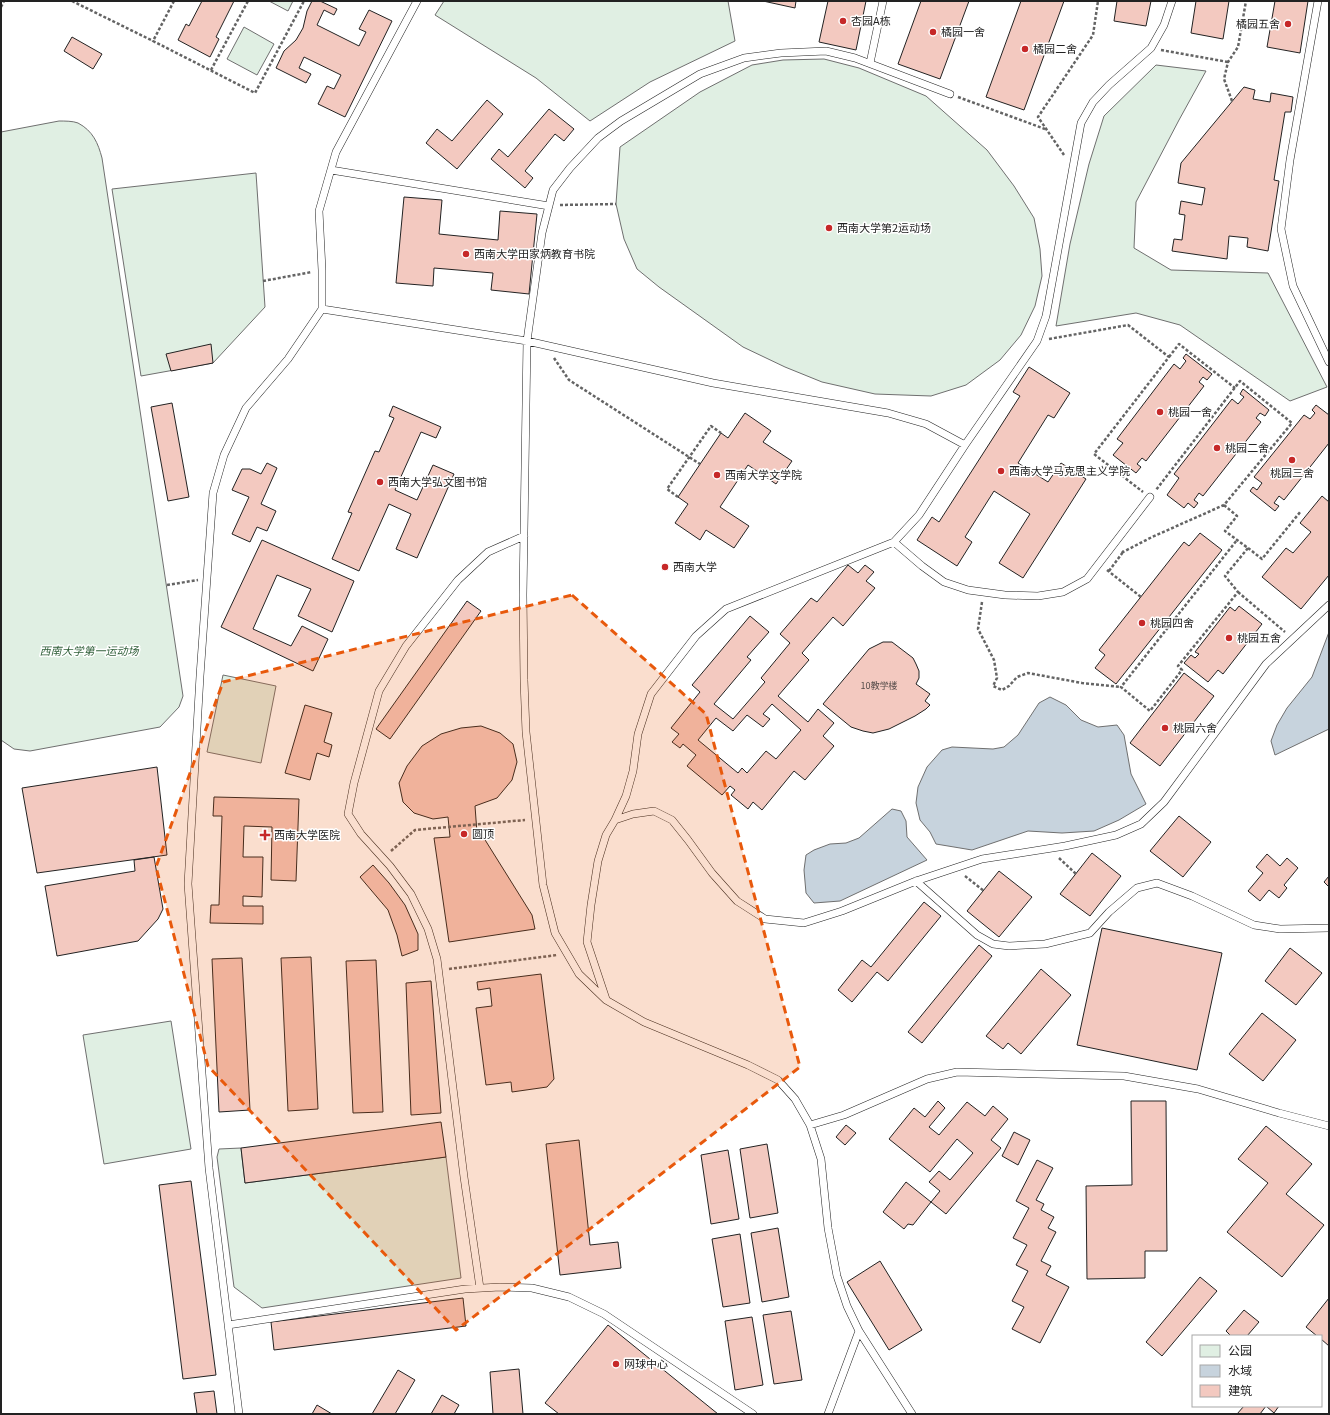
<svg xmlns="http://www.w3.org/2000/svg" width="1330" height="1415" viewBox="0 0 1330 1415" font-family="Georgia,'Noto Sans SC',serif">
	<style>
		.green { fill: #e0efe3; stroke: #6f6f6f }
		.water { fill: #c7d3dd; stroke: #6f6f6f }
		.building { fill: #f3c9c0; stroke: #222; fill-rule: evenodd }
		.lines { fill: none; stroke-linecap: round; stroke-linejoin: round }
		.lane-casing { stroke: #222; stroke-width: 8 }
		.path { stroke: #646464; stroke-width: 2.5; stroke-dasharray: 3 2; stroke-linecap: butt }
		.lane { stroke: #fff; stroke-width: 7 }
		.marked { fill: #e8590c; fill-opacity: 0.2; stroke: #e8590c; stroke-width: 3; stroke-dasharray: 8 5; stroke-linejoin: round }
		.poi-dot { fill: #c62828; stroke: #fff; stroke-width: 1.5 }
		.labels { text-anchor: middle; stroke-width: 3; stroke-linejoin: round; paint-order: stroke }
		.number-label { font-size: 9px; fill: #564c4a }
		.poi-label { font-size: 11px; fill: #222; stroke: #fff; text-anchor: start }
		.park-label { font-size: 11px; font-style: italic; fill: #2f5e38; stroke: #fff }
	</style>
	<rect width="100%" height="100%" fill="#fff"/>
	<path class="green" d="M269,1H293L288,11Z
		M444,1H728L735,41L650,82L590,121L536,78L435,15Z
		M244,27L274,44L257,75L227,59Z
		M824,59L859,68L926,96L987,150L1014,186L1034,218L1040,249L1042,276L1035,306L1021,335L1000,360L966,385L931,396L875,394L822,382L785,367L743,347L659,287L637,269L624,239L616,204L620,147L700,92L752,65L783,60Z
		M1156,65L1206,71L1179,120L1136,202L1134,248L1171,270L1268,273L1327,387L1290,401L1180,325L1136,313L1056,326L1070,244L1089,164L1104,116Z
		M59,121C65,121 73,121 78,123C93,131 98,143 102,158L183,696L179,707L160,727L30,751L14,749L1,740V132Z
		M256,173L265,307L213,363L141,376L112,189Z
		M223,675L276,686L261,763L207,752Z
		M171,1021L191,1149L104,1164L83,1035Z
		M241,1148L245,1183L446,1157L461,1278L262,1308L234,1287L217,1157L219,1149Z"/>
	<path class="water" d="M1329,632V729L1275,755L1271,741L1277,725L1287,708L1312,677Z
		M1050,697L1066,705L1081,720L1098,727L1117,725L1124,735L1131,774L1146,804L1119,820L1094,831L1062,833L1028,831L972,850L936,844L930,832L920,820L916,803L918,787L927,767L942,750L952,747L993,749L1004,747L1018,735L1039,703Z
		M892,809L901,811L906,821L907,837L927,860L840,901L814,903L806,893L804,870L806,855L814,850L830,844L846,843L859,838Z"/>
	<path class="building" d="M202,1H234L216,37L219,39L210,57L178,40L186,24L189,26Z
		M312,1H320L337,9L334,15L324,10L317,25L359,46L366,32L359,29L369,10L392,21L345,117L318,104L327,86L334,89L341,75L304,57L299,68L311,74L306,83L276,68L284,51L296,40L303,28L307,11Z
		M763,1H796L795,8Z
		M828,1H866L856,50L819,42Z
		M921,1H969L940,79L898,64Z
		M1021,1H1064L1024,110L986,97Z
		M1117,1H1151L1146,26L1114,21Z
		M1196,1H1229L1223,39L1191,33Z
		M1275,1H1308L1300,53L1267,47Z
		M72,37L102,54L93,69L64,51Z
		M1244,87L1255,90L1253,99L1270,102L1271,93L1293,97L1291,112H1285L1274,180L1279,181L1268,251L1247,247L1248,238L1229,236L1227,259L1172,251L1174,239L1182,240L1185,215L1179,214L1181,201L1202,205L1205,188L1178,183L1181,163Z
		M487,100L503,114L457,169L426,143L437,129L452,141Z
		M549,109L574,129L564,141L555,134L525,171L533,178L525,188L491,159L499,149L508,157Z
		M404,197L442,200L439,234L498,240L500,211L537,214L529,294L491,290L493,273L434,268L433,286L396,283Z
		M211,344L213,363L171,371L166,354Z
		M1186,354L1212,374L1207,380L1203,377L1199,382L1204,386L1146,461L1142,458L1137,464L1141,467L1136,473L1113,455L1123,443L1117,439L1174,364L1180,369L1186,361L1183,358Z
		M1029,367L1070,393L1054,418L1048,415L1018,463L1048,482L1061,463L1086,479L1023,578L999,563L1030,514L994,491L965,537L972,542L957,566L917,540L932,517L939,522L1020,396L1013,392Z
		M1243,389L1269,410L1265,416L1260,413L1256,418L1261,422L1203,496L1199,493L1194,500L1198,503L1194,508L1188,503L1184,508L1167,495L1179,478L1174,474L1232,399L1238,404L1244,397L1240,394Z
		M172,403L189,497L168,501L151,407Z
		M1316,405L1329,415V443L1284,500L1279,496L1274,503L1279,506L1275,511L1250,491L1253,487L1257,490L1262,483L1254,477L1304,415L1310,419L1315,413L1312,410Z
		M393,406L441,427L436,438L421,432L395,490L417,500L433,465L454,474L417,558L396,549L411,514L389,504L359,571L332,559L352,513L348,512L375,451L379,452L394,418L389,416Z
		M745,413L771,431L763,442L792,461L776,484L748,465L720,507L749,526L734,548L706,530L700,540L675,523L688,504L678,497L721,433L728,438Z
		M267,463L277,468L261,504L276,511L267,531L257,527L250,542L232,534L249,497L232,490L242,469H250L261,474Z
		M1322,496L1329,502V575L1301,609L1262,577L1286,548L1293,553L1311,532L1300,523Z
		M1200,533L1222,550L1116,684L1095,668L1105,655L1099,650L1184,542L1189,546Z
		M262,540L354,581L332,632L298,616L311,589L277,575L253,629L291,646L302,626L328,639L313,671L221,627Z
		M848,565L858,573L865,565L874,572L866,581L875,588L843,626L833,617L802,653L809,660L778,696L808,722L818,709L834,723L823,736L834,746L805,780L794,771L762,810L753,802L748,809L731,795L735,790L730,786L722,795L687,766L696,755L683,744L680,748L672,742L679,734L671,728L700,692L692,685L750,616L769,632L747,657L751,660L714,704L733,719L765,682L761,678L790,643L780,634L811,598L817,602ZM772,704L801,730L776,759L766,751L747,773L742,768L738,773L698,740L716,718L733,731L747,715L763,727L770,719L763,714Z
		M467,601L481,611L390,739L376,729Z
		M1239,606L1262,624L1223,674L1218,670L1208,682L1184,663L1191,655L1195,658L1199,654L1195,652L1230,607L1235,611Z
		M883,642H892L913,658L916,664L919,671V678L916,684L930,694L925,701L930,705L926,709L915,716L889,729L873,733L863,731L851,727L823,704L869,649Z
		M1184,673L1214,696L1160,766L1130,743Z
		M305,705L332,713L324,742L332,745L329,757L317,753L310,780L285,773Z
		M481,726L500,733L513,744L517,762L512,780L497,798L475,806L477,833L482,835L532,915L535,929L449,942L434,838L450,837L448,817L433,819L414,813L403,802L399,783L407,766L422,746L441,734L461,728Z
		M157,767L167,855L37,873L22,788Z
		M214,797L299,799L296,881L271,880L272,827L244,826L243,857H263L262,897L243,896V906H263V924L210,923L211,905H219L222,816H213Z
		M1179,816L1211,842L1183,877L1150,851Z
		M1092,853L1121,876L1090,916L1060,894Z
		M1267,854L1280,866L1287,858L1298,868L1284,885L1287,888L1279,898L1269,890L1260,901L1248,891L1263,873L1256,867Z
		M154,857L163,909L158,919L138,941L57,956L45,886L135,871L134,860Z
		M373,865L389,883L405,905L418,934V950L402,956L397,935L388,910L360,877Z
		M999,871L1032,897L999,937L967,911Z
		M1329,876V887L1324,882Z
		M924,902L941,916L888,981L877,972L852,1002L838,990L862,960L871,967Z
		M1102,928L1222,953L1197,1070L1077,1045Z
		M979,945L992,956L922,1043L908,1032Z
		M1290,948L1322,973L1296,1005L1265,981Z
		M311,957L318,1109L288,1111L281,958Z
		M242,958L250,1110L219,1112L212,959Z
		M376,960L383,1112L353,1113L346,961Z
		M1041,969L1071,995L1021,1054L1008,1043L1003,1049L986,1036Z
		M541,974L554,1079L547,1087L512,1092L511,1082L486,1085L476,1008L492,1006L490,988L478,990L477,982Z
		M431,981L441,1113L411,1115L406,983Z
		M1262,1013L1296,1040L1263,1081L1229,1054Z
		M938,1101L945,1108L929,1127L939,1135L967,1102L985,1116L993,1106L1008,1119L991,1140L1001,1148L946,1214L931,1202L940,1191L929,1182L939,1171L950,1180L973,1153L957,1139L930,1172L889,1139L914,1108L925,1117Z
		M1131,1101H1166L1167,1251H1145V1278L1087,1279L1086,1186L1132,1185Z
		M441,1122L446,1157L245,1183L241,1148Z
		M846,1125L856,1133L845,1145L836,1137Z
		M1266,1126L1312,1164L1286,1194L1324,1225L1282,1277L1227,1232L1268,1183L1238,1159Z
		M1014,1132L1030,1140L1018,1165L1002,1156Z
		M579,1140L590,1245L618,1242L621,1268L560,1275L546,1144Z
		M767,1144L778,1213L750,1218L740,1149Z
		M728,1150L739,1219L711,1224L701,1155Z
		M1037,1160L1053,1168L1036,1200L1044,1204L1041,1210L1054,1217L1048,1228L1056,1232L1041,1261L1051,1266L1046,1275L1069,1287L1040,1343L1012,1329L1024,1307L1012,1301L1028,1271L1016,1265L1027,1245L1013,1238L1029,1208L1016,1201Z
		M191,1181L216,1375L183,1379L159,1185Z
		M906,1182L931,1202L913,1225L908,1224L904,1229L883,1212Z
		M778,1228L789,1297L762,1302L751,1233Z
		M740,1234L750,1303L723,1307L712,1239Z
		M880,1261L922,1330L889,1350L847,1282Z
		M1200,1277L1217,1291L1162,1356L1146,1342Z
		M463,1298L466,1326L274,1350L271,1322Z
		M1329,1298V1346L1321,1339V1336H1317L1306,1327Z
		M1244,1310L1259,1322L1247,1336H1231L1226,1331Z
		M791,1311L802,1380L774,1384L763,1315Z
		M752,1317L763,1385L735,1390L725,1321Z
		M608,1325L718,1414H559L545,1403Z
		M519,1369L523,1414H493L490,1372Z
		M398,1370L415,1380L395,1414H372Z
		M214,1391L217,1414H197L194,1393Z
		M442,1395L459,1405L454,1414H431Z
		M317,1405L332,1414H312Z
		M1244,1406H1279L1274,1413L1266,1406L1260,1414H1237Z"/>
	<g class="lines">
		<defs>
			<path id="lane" d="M1318,1L1290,160L1281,229L1293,286L1329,362
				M870,63L883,1
				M331,170L549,206
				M322,309L527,341L713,383L888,413L926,424L965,445L1037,341L1046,316L1081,123L1093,102L1109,85L1151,48L1164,25L1172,1
				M894,542L922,566L944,582L968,590L1005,595L1038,596L1063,592L1087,579L1150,497
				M615,820L626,796L633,771L638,734L651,694L696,636L726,609L894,542L919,515L965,445
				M916,881L977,935L993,944L1009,946L1045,944L1090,933L1109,912L1137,888L1157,883L1192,896L1254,925L1280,929L1329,928
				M606,999L587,942L591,905L598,861L606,835L615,820L633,814L654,811L672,820L688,840L712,873L737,901L765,919L804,923L842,911L916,881L982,859L1065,846L1116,835L1141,824L1164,802L1266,664L1329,605
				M810,1125L844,1115L927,1079L957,1072L1124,1076L1198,1089L1279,1113L1329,1126
				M480,1288L464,1177L437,959L428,929L411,894L390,866L361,834L348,814L354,783L379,691L406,646L458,580L488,552L524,536
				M228,1325L465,1289L500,1287L532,1288L569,1297L604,1314L753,1414
				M239,1414L209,1168L188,884L200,676L213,493L224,455L246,408L288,359L322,309V270L319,211L336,152L417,1
				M828,1414L859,1331
				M912,1414L859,1331L847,1306L837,1276L828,1228L821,1159L810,1125L795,1099L778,1080L748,1065L644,1022L606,1000L579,974L555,933L543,885L526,732L524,680L523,595L527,341L542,233L553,190L570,168L598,138L621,121L700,74L744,58L781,53L826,51L855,58L950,94"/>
		</defs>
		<use href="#lane" class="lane-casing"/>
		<path class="path" d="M72,1L153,41
			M174,1L153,41L255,93L304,1
			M1,7L4,1
			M1161,50L1228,62
			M211,70L248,1
			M958,97L1045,129
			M1232,101L1224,79L1228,62L1238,47L1246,1
			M1064,155L1038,117L1093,35L1098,1
			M560,205L616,204
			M263,281L312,272
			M1049,339L1128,325L1169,357L1094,454L1143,492
			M1169,357L1179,344L1235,388
			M554,358L569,380L700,464
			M678,497L667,489L711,426L721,433
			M1224,505L1237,516L1225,531L1248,548L1225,576L1238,592L1178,666L1182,670L1150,711L1121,687L1237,540
			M1248,548L1262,559L1301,511
			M1122,551L1123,552L1152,537L1224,505L1292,423L1240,381L1156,490
			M1107,570L1141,597
			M1109,571L1123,552
			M167,585L198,580
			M1238,592L1285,632
			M982,602L978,629L994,660L997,678L993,686L1002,690L1009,686L1017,677L1028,673L1082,683L1121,687
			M391,851L415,830L525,820
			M1059,858L1076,874
			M965,876L984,891
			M449,969L557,955"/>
		<use href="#lane" class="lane"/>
	</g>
	<path class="marked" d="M572,595L706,714L800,1067L586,1232L456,1330L208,1066L156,867L223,682Z"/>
	<g class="poi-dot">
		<circle cx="843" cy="21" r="4"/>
		<circle cx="1288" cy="24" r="4"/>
		<circle cx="933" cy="32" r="4"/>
		<circle cx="1025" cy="49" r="4"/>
		<circle cx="829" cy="228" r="4"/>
		<circle cx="466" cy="254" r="4"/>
		<circle cx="1160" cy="412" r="4"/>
		<circle cx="1217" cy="448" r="4"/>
		<circle cx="1292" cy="460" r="4"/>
		<circle cx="1001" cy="471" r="4"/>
		<circle cx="717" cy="475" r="4"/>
		<circle cx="380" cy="482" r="4"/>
		<circle cx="665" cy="567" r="4"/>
		<circle cx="1142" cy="623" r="4"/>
		<circle cx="1229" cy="638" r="4"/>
		<circle cx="1165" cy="728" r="4"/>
		<circle cx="464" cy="834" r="4"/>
		<path d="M263 829h4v4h4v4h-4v4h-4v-4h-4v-4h4z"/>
		<circle cx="616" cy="1364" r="4"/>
	</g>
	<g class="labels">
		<g class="number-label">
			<text x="879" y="689">10教学楼</text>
		</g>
		<g class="poi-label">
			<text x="851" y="25">杏园A栋</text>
			<text x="1280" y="28" text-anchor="end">橘园五舍</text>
			<text x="941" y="36">橘园一舍</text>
			<text x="1033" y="53">橘园二舍</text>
			<text x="837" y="232">西南大学第2运动场</text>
			<text x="474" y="258">西南大学田家炳教育书院</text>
			<text x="1168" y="416">桃园一舍</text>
			<text x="1225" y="452">桃园二舍</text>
			<text x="1009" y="475">西南大学马克思主义学院</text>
			<text x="1292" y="477" text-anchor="middle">桃园三舍</text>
			<text x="725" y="479">西南大学文学院</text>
			<text x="388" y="486">西南大学弘文图书馆</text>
			<text x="673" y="571">西南大学</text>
			<text x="1150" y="627">桃园四舍</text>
			<text x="1237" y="642">桃园五舍</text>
			<text x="1173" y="732">桃园六舍</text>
			<text x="472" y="838">圆顶</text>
			<text x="274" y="839">西南大学医院</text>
			<text x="624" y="1368">网球中心</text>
		</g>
		<g class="park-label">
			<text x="89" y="655">西南大学第一运动场</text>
		</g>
	</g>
	<rect width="1330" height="1415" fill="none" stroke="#222222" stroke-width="4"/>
	<rect x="1192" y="1335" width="130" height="72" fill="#ffffff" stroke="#a7a7a7"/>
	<rect x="1200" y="1345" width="20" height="12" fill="#e0efe3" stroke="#a7a7a7"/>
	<text x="1228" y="1355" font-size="12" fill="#222222">公园</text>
	<rect x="1200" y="1365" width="20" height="12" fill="#c7d3dd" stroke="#a7a7a7"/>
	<text x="1228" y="1375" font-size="12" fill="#222222">水域</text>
	<rect x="1200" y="1385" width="20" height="12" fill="#f3c9c0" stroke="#a7a7a7"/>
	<text x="1228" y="1395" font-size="12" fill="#222222">建筑</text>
</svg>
